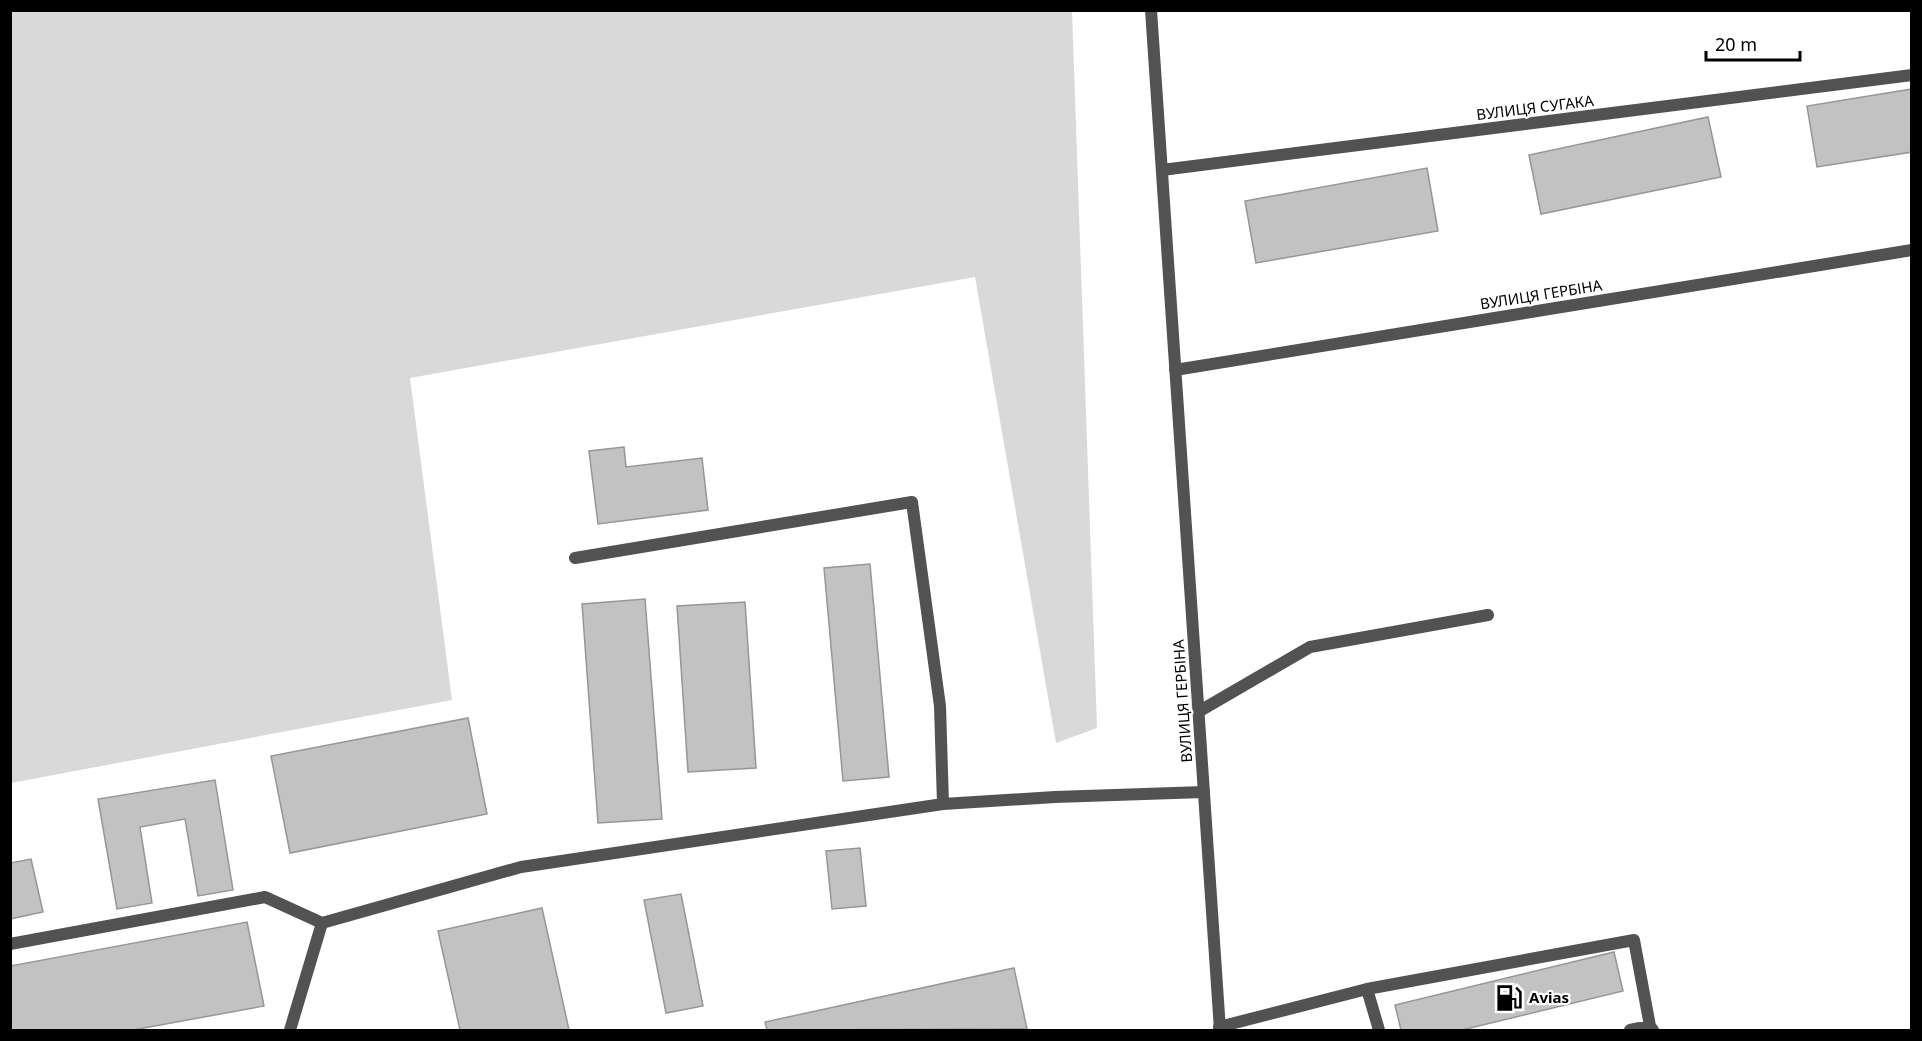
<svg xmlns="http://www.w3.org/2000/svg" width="1922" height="1041" viewBox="0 0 1922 1041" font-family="'Noto Sans',sans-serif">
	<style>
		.green { fill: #d9d9d9 }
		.building { fill: #c2c2c2; stroke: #969696; stroke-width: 1.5 }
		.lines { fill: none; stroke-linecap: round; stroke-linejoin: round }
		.service { stroke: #525252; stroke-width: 12 }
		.minor { stroke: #525252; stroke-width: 12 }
		.labels { text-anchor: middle; stroke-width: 4.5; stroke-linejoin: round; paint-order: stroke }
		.street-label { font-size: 15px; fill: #000; stroke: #fff }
		.poi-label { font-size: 15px; font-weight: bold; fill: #000; stroke: #fff; text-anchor: start }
	</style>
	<rect width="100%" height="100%" fill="#fff"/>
	<path class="green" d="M11,10L1072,11L1097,728L1056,743L975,277L410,378L452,700L11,783Z"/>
	<path class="building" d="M1912,89V152L1817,167L1807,106Z
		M1708,117L1721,177L1541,214L1529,155Z
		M1427,168L1438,231L1256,263L1245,201Z
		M624,447L626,467L702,458L708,510L598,524L589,451Z
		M870,564L889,777L843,781L824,568Z
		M645,599L662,819L598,823L582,604Z
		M745,602L756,768L688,772L677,606Z
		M468,718L487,814L290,853L271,756Z
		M215,780L233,890L198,896L185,819L140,827L152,903L117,909L98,799Z
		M860,848L866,906L832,909L826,851Z
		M31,859L43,912L10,919V863Z
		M681,894L703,1006L666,1013L644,900Z
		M542,908L569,1030H460L438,931Z
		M247,922L264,1006L133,1030H10V966Z
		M1614,952L1623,991L1462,1030H1401L1395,1005Z
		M1014,968L1027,1029L767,1030L765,1022Z"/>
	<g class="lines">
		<path class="service" d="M575,558L912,502L940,706L943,804
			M10,944L265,897L322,923
			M1367,989L1634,940L1650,1026
			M1219,1027L1367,989L1379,1030
			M290,1030L322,923L521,867L943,804L1055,797L1204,792
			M1630,1030L1650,1026L1653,1030"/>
		<path class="minor" d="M1151,10L1220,1030
			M1162,170L1912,75
			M1175,370L1912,250
			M1198,712L1310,647L1488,615"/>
	</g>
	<defs>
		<symbol id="fuel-bare" viewBox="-9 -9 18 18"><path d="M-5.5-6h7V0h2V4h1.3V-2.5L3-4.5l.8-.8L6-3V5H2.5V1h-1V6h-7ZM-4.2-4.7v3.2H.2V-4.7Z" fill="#000" stroke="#fff" stroke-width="2.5" paint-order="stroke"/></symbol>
	</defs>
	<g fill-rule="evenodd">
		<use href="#fuel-bare" x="1490" y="979" width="38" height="38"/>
	</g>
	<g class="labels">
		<g class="street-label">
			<text transform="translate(1535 108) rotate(-7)" y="5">ВУЛИЦЯ СУГАКА</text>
			<text transform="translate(1541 295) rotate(-9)" y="5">ВУЛИЦЯ ГЕРБІНА</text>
			<text transform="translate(1183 701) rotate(-94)" y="5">ВУЛИЦЯ ГЕРБІНА</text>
		</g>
		<g class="poi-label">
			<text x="1529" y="1003">Avias</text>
		</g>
	</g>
	<rect width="1922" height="1041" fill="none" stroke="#000000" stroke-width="24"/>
	<path d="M1706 51v9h94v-9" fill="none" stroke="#000000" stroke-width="3"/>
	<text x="1715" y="51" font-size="18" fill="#000000" stroke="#ffffff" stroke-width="4.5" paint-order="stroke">20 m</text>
</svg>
